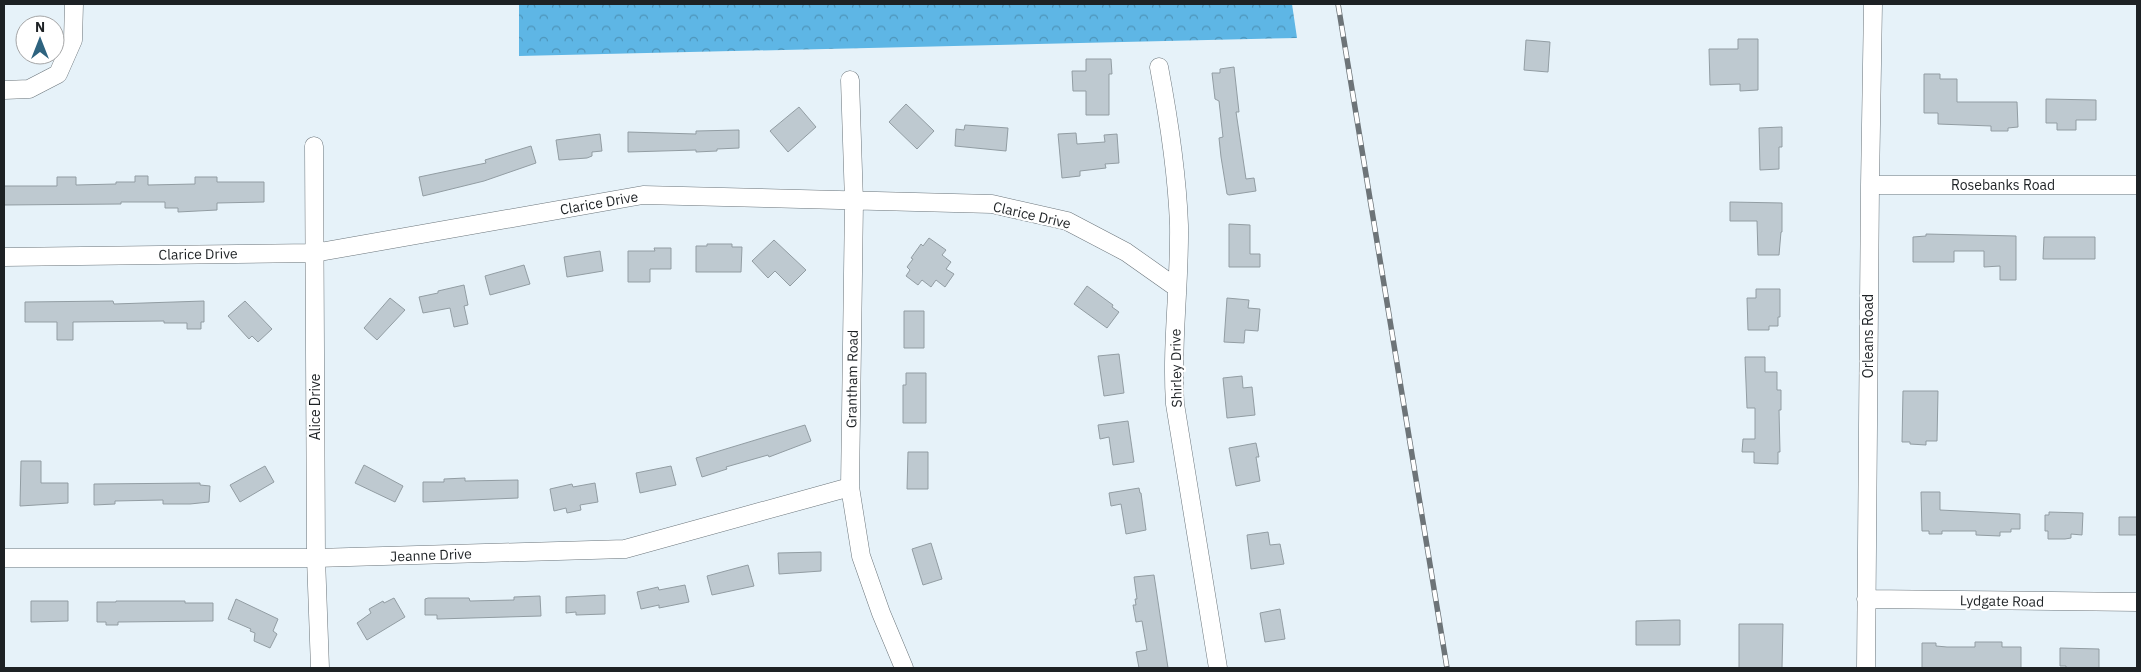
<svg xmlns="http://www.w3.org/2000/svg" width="2141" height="672" viewBox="0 0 2141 672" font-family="'IBM Plex Sans',sans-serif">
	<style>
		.forest { fill: url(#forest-crowns) }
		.building { fill: #bec9d0; stroke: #929da3 }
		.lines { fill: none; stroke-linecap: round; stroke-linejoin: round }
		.minor-casing { stroke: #6b757b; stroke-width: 19 }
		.minor { stroke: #fff; stroke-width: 18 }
		.rail-casing { stroke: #6d7478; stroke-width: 5.5 }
		.rail { stroke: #fff; stroke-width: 4; stroke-dasharray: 11; stroke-linecap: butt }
		.labels { text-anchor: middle; stroke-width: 4.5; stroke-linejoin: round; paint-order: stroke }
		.street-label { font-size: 14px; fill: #1d2124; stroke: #fff }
	</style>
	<defs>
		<pattern id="forest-crowns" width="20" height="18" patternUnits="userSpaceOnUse" patternTransform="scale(1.25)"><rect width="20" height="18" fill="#5eb6e5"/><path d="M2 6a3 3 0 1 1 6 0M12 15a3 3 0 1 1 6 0" fill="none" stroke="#4d94b9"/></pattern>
	</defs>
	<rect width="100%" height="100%" fill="#e6f2f9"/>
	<path class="forest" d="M519,4H1292L1297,38L519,56Z"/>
	<path class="building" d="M1738,39H1758V90L1740,91V84L1710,85L1709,49H1738Z
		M1526,40L1550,42L1548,72L1524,70Z
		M1086,59H1111L1112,74H1109V115H1086V91H1073L1072,71H1086Z
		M1234,67L1239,112H1236L1246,179L1254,178L1256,191L1229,195L1227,194L1221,157L1219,138L1223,137L1219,101L1215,99L1212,73H1220V69Z
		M1924,74H1940V79H1957V102H2017L2018,127L2008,128V131H1991V126L1938,124V113H1924Z
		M2046,99L2096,100V120H2076V130H2057V123H2046Z
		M906,104L934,131L917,149L889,122Z
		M799,107L816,127L788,152L770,131Z
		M965,125L1008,128L1006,151L955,146L956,129L964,130Z
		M1782,127V147H1779V169L1760,170L1759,128Z
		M739,130V148L717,149V151L696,152V150L628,152V132L696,134V131Z
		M1076,133L1077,144L1105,142L1104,135L1117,134L1119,163L1105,164L1106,168L1080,171V176L1062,178L1058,134Z
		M600,134L602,151L592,152V156L587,158L559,160L556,140Z
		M531,146L536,163L484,181L423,196L419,177L486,163L485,160Z
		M135,176H148V185L195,184V177H217V182H264V202L217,203V210L178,212V208H165V202H121V204L4,205V186H57V177H76V185L116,184V182H135Z
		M1730,202L1782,203V232H1781L1779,255H1758L1757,221H1730Z
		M1229,224L1250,225V254H1260V267H1229Z
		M1926,234L2016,236V280H2000V266L1984,267V251H1954V262H1913V237L1926,236Z
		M2044,237H2095V259H2043Z
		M929,238L946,250L942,255L951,262L946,269L954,274L945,287L936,280L931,287L922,280L918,285L906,276L910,270L907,267L913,259L911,258L921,244L923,246Z
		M774,240L806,270L790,286L775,271L768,278L752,261Z
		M707,244H732V247H742L741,272H696V246H707Z
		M654,248H671V269H650V282H628V251H655Z
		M600,251L603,271L567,277L564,257Z
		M524,265L530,284L490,295L485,276Z
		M464,285L468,305L464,306L468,324L454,327L450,308L423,313L419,297L438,293V291Z
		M1087,286L1113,305L1112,307L1119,312L1107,328L1074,304Z
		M1756,289H1780V317H1778V326H1769V330H1748L1747,298H1756Z
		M390,298L405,310L377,340L364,328Z
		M1227,298L1249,300L1248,308L1260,309L1258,331L1245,330L1244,343L1224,342Z
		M113,301L114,304L204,301V322H201V329H187V323H164V321L73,322V340H57V322H25V302Z
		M245,301L272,329L258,342L252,336L249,339L228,316Z
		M904,311H924V348H904Z
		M1119,354L1124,393L1104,396L1098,356Z
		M1745,357H1765V372H1777V390H1781V410H1779L1780,452H1778V464L1754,463V452H1742L1743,439H1755V408H1747Z
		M906,373H926V423H903V385H906Z
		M1242,376L1243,388L1252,387L1255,415L1227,418L1223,378Z
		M1903,391H1938L1937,441H1926V445L1910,444V442H1902Z
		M1128,421L1134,462L1113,465L1109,437L1100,439L1098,425Z
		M805,425L811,441L769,457L768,455L726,467L727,469L702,477L696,458Z
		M1256,443L1259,457H1256L1260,481L1236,486L1229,448Z
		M908,452H928V489H907Z
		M21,461H41V483H68V503L20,506Z
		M364,465L403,486L395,502L355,483Z
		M265,466L274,482L240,502L230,485Z
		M671,466L676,485L640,493L636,473Z
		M465,478V481L518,480V498L423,502V482H444V479Z
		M200,483V485L210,486L209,502L190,504H163V500L115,501V504L94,505V484Z
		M595,483L598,502L580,505L581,510L567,513L566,508L554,511L550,489L572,484L573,487Z
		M1139,488L1140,493H1141L1146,530L1126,534L1121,504L1111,506L1109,493Z
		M1921,492H1940V510L2020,514V529H2011V532H2000V536L1976,535V531H1942V534H1929V531H1922Z
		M2049,512L2083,513L2082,535L2071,534V538L2065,539H2048V531H2045V515H2049Z
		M2119,517H2137V535H2119Z
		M1268,532L1270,545L1280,544L1284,564L1251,569L1247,535Z
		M931,543L942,579L923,585L912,549Z
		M821,552V571L779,574L778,553Z
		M748,565L754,586L712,595L707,576Z
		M1154,575L1168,668H1139L1136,652L1147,650L1142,621L1136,622L1133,605H1136L1135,599H1137L1134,577Z
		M685,585L689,602L659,608V605L641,609L637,592L658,587L659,590Z
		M605,595V614L576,615V612L566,613V597Z
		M540,596L541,616L437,619V615H425V599L428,598H469L470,601L514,600V597Z
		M394,598L405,617L367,640L357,623L371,613L369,609L383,601L384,603Z
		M236,599L278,619L273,631L277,634L270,648L254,641L255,633L250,631L251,629L228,619Z
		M31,601H68V621L31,622Z
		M116,601H185V603H213V621L118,622V625H106V622H97V602H116Z
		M1280,609L1285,639L1265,642L1260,613Z
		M1674,620H1680V645H1636V621Z
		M1739,624H1783L1782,668H1739Z
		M1975,642H2002V647H2021V668H1922V643H1936V646L1947,647H1975Z
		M2060,648L2099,649V668H2066V666H2060Z"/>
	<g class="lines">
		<defs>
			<path id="minor" d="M1159,67C1169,120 1177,172 1179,225C1180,285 1171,344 1175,404L1218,668
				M850,80L854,202L850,487L861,556L881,613L904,668
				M4,90L29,89L58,74L73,40L74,4
				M314,146L316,558L320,668
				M1870,185H2137
				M4,257L314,253L643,195L992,204L1067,221L1126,252L1177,288
				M4,558H316L625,549L850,487
				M1866,599L2137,602
				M1866,668L1870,185L1873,4"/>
		</defs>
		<use href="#minor" class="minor-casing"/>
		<use href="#minor" class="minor"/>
		<defs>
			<path id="rail" d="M1338,4L1447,668"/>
		</defs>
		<use href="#rail" class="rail-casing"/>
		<use href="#rail" class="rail"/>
	</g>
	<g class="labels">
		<g class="street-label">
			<text x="2003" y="190">Rosebanks Road</text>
			<text transform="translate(599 203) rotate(-10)" y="5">Clarice Drive</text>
			<text transform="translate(1032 215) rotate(13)" y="5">Clarice Drive</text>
			<text transform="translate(198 254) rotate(-1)" y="5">Clarice Drive</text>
			<text transform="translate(1868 336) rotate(-90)" y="5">Orleans Road</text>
			<text transform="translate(1176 368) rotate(-91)" y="5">Shirley Drive</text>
			<text transform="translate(852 379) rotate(-89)" y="5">Grantham Road</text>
			<text transform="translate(315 407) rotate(-90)" y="5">Alice Drive</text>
			<text transform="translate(431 555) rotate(-2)" y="5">Jeanne Drive</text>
			<text transform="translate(2002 601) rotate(1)" y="5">Lydgate Road</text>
		</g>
	</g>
	<rect width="2141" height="672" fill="none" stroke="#1d2124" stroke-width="10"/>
	<g transform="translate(40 40)"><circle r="24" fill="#ffffff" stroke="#a5a6a7"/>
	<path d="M0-4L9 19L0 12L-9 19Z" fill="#2e637f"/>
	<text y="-8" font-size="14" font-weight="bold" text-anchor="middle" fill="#1d2124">N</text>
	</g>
</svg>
